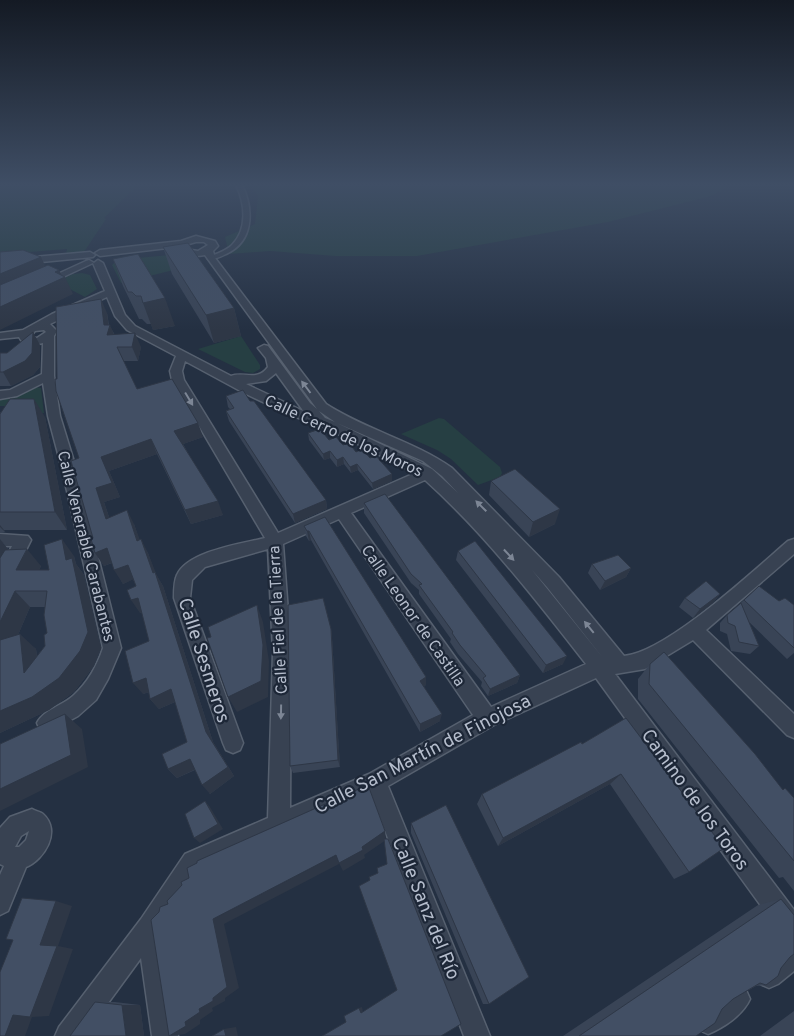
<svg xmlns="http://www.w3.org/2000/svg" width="794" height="1036" viewBox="0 0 794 1036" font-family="Overpass,sans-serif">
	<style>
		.green { fill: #263f43 }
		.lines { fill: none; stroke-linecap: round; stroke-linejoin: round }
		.pedestrian-casing { stroke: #56606f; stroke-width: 3 }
		.minor-casing { stroke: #56606f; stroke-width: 3 }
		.pedestrian { fill: #384252; fill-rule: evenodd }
		.minor { fill: #384252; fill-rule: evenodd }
		.wall { fill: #394456; fill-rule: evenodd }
		.shaded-wall { fill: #2e3746 }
		.building { fill: #424f64; stroke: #2e3746 }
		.oneway { fill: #7d8695 }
		.labels { text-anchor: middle; stroke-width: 4.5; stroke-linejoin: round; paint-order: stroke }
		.street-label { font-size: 16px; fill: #b5bdcc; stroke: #1d2737 }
		.near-street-label { font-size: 19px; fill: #b5bdcc; stroke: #1d2737 }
	</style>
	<rect width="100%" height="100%" fill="#243042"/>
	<path class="green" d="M0,185H137V186L104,218L106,219L84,252L66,254L67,249L5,254L0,259Z
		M252,185H731L711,196L608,222L417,256H335L270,251L229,254L225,237L255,224L258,197Z
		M169,255L190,266L121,283L112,265L117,260Z
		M82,273L90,275L97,289L85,297L56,282L73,274Z
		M241,336L260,365V369L253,373L245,372L198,349Z
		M36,387L41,388L44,413L38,414L25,406H0V399L22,394Z
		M439,418L444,419L500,467L502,473L500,477L478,485L451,459L437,450L401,434Z"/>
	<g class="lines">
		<defs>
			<path id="pedestrian" d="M236,185H242C254,209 254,242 226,254C220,257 214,260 208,259V257C216,254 226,251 232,245C248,229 245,203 236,185Z"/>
			<path id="minor" d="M196,236L215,241L218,246L213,251L215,258L326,404C366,430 414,441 452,468L559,577L624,656C667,652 753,571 788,541L794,539V554L706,630L794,714V738L787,735L693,640L645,669L615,674L794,910V942L785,939L596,678L494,725L388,786L490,1036H464L371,794L201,870L161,930L178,1036H152L141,958L84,1036H55L59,1027L141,919L185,854L268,818L273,653L268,549L205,567L192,580L190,598L243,743L240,750L233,753L226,750L223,743L174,598C174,591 174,581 177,575C188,551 241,544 265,538L172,380L170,371L176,356L127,330L115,316L107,297L50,324L57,331L54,336V376L60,416L75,465L121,648L108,679L96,700L78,716L47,733L40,730L37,723C43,710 64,705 74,695C88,682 97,666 103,648L61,465L48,416L43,383L17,396L0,399V391L10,390L42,374L43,343C35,345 23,346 19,337L0,339V333L23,330L52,314L105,291L93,263L46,285L43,286L38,283L86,261L89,260L94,263L98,260L103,263L125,315L135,326L231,376C244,371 257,382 268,367L266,358L258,348L264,345L268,346L310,403L317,409L205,255C195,257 187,256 178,253L176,247L100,256L95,253L100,250L181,241ZM196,242H204L208,245L198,251L185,249L189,244ZM44,330L46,332L37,338L30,337L35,331ZM185,361L246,394L288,414L326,428L415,473L278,533L184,380L182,371ZM276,373L302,409L303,411L246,384L266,381ZM319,411L335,422L325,418ZM337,423L423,461L442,476L458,493L432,469ZM425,480C486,535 535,599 586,664L491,707L351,513ZM339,519L473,715L369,774L290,808L291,653L283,544ZM532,570L547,587L603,658Z
				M90,252L95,255L93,257L0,266V260Z
				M0,534L28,536L31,540L6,590L0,592V569L12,546H0Z
				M32,809C35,811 41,812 43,814C62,831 44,860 26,867L8,911L0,915V875L4,866L0,864V828L10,817ZM29,831L26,840L19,847H15L21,836Z
				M794,944V971L778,984L769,988L760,984L756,975C762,961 780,950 794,944Z
				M737,986L746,990L750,999C743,1015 723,1028 708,1034L699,1030L695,1021C701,1005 721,993 737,986Z"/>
		</defs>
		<use href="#pedestrian" class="pedestrian-casing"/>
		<use href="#minor" class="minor-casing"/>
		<use href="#pedestrian" class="pedestrian"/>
		<use href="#minor" class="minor"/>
	</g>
	<path class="wall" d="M163,247L234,308L241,336L214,343L172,274Z
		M113,259L175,326L153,330L151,324H147L142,319H139L123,286Z
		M107,313L109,325L115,335L141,347L138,361H123L137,389L203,437L183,444L223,515L191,524L157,454L109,471L120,497L104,502L109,517L134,524L139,539L148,553L155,573L163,586L213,742L234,776L210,794L195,770L177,778L168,769L187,742L175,702L159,709L150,699L149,692L143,694L149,641L142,612L140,613L136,586L133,579L123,584L112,563L104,566L95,553L93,538L79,458L57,379Z
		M40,345V367L33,375L11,386H0V353H7Z
		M226,396L250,401L326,500L327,509L295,523L229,421L226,411L230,409L228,407Z
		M0,412L1,413L45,417L67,530H4L5,532L0,533Z
		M308,433L329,440L370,458L392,474V481L373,489L358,470L351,473L344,464L337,467L330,458L324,460L309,440Z
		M491,481L555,524L529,537L489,495Z
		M364,503L520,675L517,683L488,696L481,686L482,682L458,654L450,642L451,639L419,594V590L411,583L364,513Z
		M325,517L426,677V685L424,686L440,721L420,732L311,540L309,541L306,536L304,526Z
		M0,539L7,548L8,549L41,566L39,570H49L74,556L76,564L84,575L101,648L94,666L74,692L49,710L0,733ZM30,607H45L47,633L45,646L37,656L36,649L18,635Z
		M458,551L563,664L543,673L456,560Z
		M592,564L631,568L626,577L600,590L588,573Z
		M720,594L713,603L693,618L679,607L685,598Z
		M744,600L779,601L794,605V653L787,659L749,622L759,646L750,654L731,651L727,634L720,631V623L727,615Z
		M331,629L332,638L340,767L293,773L290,766Z
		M650,664L783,790L785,788L794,798V891L783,877L779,878L638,699V679Z
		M626,718L689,872L674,879L610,784L498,846L477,804L482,794L582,744Z
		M411,823L489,1004H483L411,833Z
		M781,899L766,985L756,986L733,999L696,1036H563L758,905Z
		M95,1002H115L140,1005L144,1036H70Z
		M794,1011V1036H760Z"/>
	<path class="shaded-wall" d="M41,257L49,274L0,296V274Z
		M59,270L63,278L65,277L73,294L0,330V307Z
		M165,298L175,326L153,330L143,303Z
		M101,299L107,313L109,329L110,325L116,339L107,335L104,325Z
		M234,308L241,336L214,343L206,315Z
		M33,332L40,345V367L33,375L11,386L3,372Z
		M135,333L141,347L138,361L132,347Z
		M34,399L45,417L67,530L55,512Z
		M198,423L203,437L180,445L174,431Z
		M151,439L157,454L109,471L120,497L104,502L114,532L106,519L96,488L101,457Z
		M330,451V458L324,460L323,454Z
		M343,457L344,464L337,467V460Z
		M357,464L358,470L351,473L350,467Z
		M392,474V481L373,489L372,483Z
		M326,500L327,509L295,523L293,514Z
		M218,501L223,515L191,524L185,510Z
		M560,509L555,524L529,537L533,522Z
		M127,510L134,524L145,554L137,541Z
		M0,525L4,530L5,532L0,527Z
		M307,531H309L311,540L309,541Z
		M0,539L7,548L8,550L0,565Z
		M62,539L74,556L76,564L84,575L101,648L94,666L74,692L49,710L0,733V711L59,678L66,560Z
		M141,539L148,553L157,576L155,572L163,586L213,742L234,776L210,794L202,785L153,573Z
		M107,548L116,561L104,566L95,553Z
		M27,549L41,566L31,587L16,570Z
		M128,565L136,578L123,584L114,570Z
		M631,568L626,577L600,590L605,581Z
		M15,591L30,607L8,658L0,651V622Z
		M720,594L713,603L693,618L700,609Z
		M138,598L146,611L140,613L131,600Z
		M257,605L263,622L269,661L268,697L237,712L228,697Z
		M331,629L332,638L340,767L338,760Z
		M20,634L36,649L41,687L24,673Z
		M567,656L563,664L543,673L546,665Z
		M520,675L517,683L488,696L490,689Z
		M426,677V685L420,688V681Z
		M146,678L155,690L143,694L133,683Z
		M171,689L179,700L159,709L150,699Z
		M65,714L82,729L88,767L0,811V789Z
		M442,714L440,721L420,732V724Z
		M190,759L198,768L177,778L168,769Z
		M621,774L610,784L498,846L503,838Z
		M205,801L210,807L223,829L200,843L194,838Z
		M385,831L386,840L364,855L362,847Z
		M363,850L365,858L343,871L339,863Z
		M336,855L339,864L224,924L239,988L225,998V1001L212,1008L213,1011L200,1020V1024L185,1034L170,1036L199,1009L213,919Z
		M56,901L72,906L58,946L73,949L49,1016L32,1017L25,1036H5Z
		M122,1005H140L144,1036H126Z
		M362,1007L363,1012L361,1013L359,1008Z
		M236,1027L238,1036H226L224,1029Z"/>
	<path class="building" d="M188,243L234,308L206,315L163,247Z
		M23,250L41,257L0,274V252Z
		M138,254L165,298L143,303L141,296H136L132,292H128L113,259Z
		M48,265L59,270L55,272L65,277L0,307V285Z
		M101,299L104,325H110L107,335L135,333L132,347H117L137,389L172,379L198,423L174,431L218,501L185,510L151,439L101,457L112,483L96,488L106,519L127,510L137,541L141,539L153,573L155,572L206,732L228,767L202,785L190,759L168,769L162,754L187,742L171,689L150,699L146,678L133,683L125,651L149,641L138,598L131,600L127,590L136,586L128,565L114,570L107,548L95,553L91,539L93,538L71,461L79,458L56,391L55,379H57L56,307Z
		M33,332L32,353L25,361L3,372H0V353H7Z
		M243,390L250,401H254L326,500L293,514L226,411L234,408L226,396Z
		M10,399H34L55,512H0V414Z
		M320,429L329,440L336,437L343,445L349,443L356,452L362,449L370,458L376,456L392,474L372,483L357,464L350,467L343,457L337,460L330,451L323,454L308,433Z
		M515,469L560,509L533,522L491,481Z
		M385,494L520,675L490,689L483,678L486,676L460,645L452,633L453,632L419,585L422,584L411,574L364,503Z
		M325,517L426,677L420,681L442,714L420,724L309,531H307L304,526Z
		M62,539L66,560L72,558L88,632L80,651L59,678L32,697L0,711V640L20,634L24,673L45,646L44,635L47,633L44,615L47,591H15L0,622V558L5,550L27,549L16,570H49L44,545Z
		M475,541L567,656L546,665L458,551Z
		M618,555L631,568L605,581L592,564Z
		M706,581L720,594L700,609L685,598Z
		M759,586L779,601L785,598L794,605V648L744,600Z
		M323,598L331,629L338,760L290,766L288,605Z
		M741,603L759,646L739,642L735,626L728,623L727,615Z
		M257,605L263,645L261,681L228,697L207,638L211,637L208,627Z
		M664,652L755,754L783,790L785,788L794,798V861L649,684L650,664Z
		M65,714L71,755L0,789V744Z
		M626,718L724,848L689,872L621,774L503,838L482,794L581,742L582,744Z
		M368,785L385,831L362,847L363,850L339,863L336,855L213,919L227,987L213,998V1001L199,1009L200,1012L185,1022L186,1026L169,1036L151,920L159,912L160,907L168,904L167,901L182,885L181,882L189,878L187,868L197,863V861Z
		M205,801L218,824L194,838L185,814Z
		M446,805L529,977L489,1004L411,823Z
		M384,839H388L461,1024L441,1036H322L346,1022L344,1016L359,1008L361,1013L397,990L359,886L370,880L369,877L378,873L377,868L387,864Z
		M22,898L56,901L40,945L57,946L30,1017L13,1015L5,1036H0V972L13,940L6,939Z
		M781,899L794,915V954L790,957L781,968L778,976L766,985L760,983L733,999L722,1009L715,1023L696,1036H579Z
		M95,1002L122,1005L126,1036H70Z
		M224,1029L226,1036H212Z"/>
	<defs><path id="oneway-solid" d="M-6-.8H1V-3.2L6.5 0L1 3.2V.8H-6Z" transform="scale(1.25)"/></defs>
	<g class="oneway">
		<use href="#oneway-solid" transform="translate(306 387) rotate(-127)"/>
		<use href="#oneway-solid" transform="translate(189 399) rotate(59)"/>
		<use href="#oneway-solid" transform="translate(481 506) rotate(-135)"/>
		<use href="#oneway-solid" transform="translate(509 555) rotate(47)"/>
		<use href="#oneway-solid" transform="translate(589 627) rotate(-129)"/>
		<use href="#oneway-solid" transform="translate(281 712) rotate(91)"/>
	</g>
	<linearGradient id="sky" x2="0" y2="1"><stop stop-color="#141a24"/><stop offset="0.56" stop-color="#3f4e65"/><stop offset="1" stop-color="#3f4e65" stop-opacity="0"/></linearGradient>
	<rect width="794" height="330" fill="url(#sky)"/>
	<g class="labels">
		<g class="street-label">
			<text transform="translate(344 435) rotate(25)" y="6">Calle Cerro de los Moros</text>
			<text transform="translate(87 546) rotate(76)" y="6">Calle Venerable Carabantes</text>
			<text transform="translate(414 615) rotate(55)" y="6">Calle Leonor de Castilla</text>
			<text transform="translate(277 620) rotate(-93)" y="6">Calle Fiel de la Tierra</text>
		</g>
		<g class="near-street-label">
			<text transform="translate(205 660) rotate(72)" y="7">Calle Sesmeros</text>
			<text transform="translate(422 753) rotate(-27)" y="7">Calle San Martín de Finojosa</text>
			<text transform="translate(696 799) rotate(54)" y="7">Camino de los Toros</text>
			<text transform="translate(427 908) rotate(68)" y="7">Calle Sanz del Río</text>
		</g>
	</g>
</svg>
